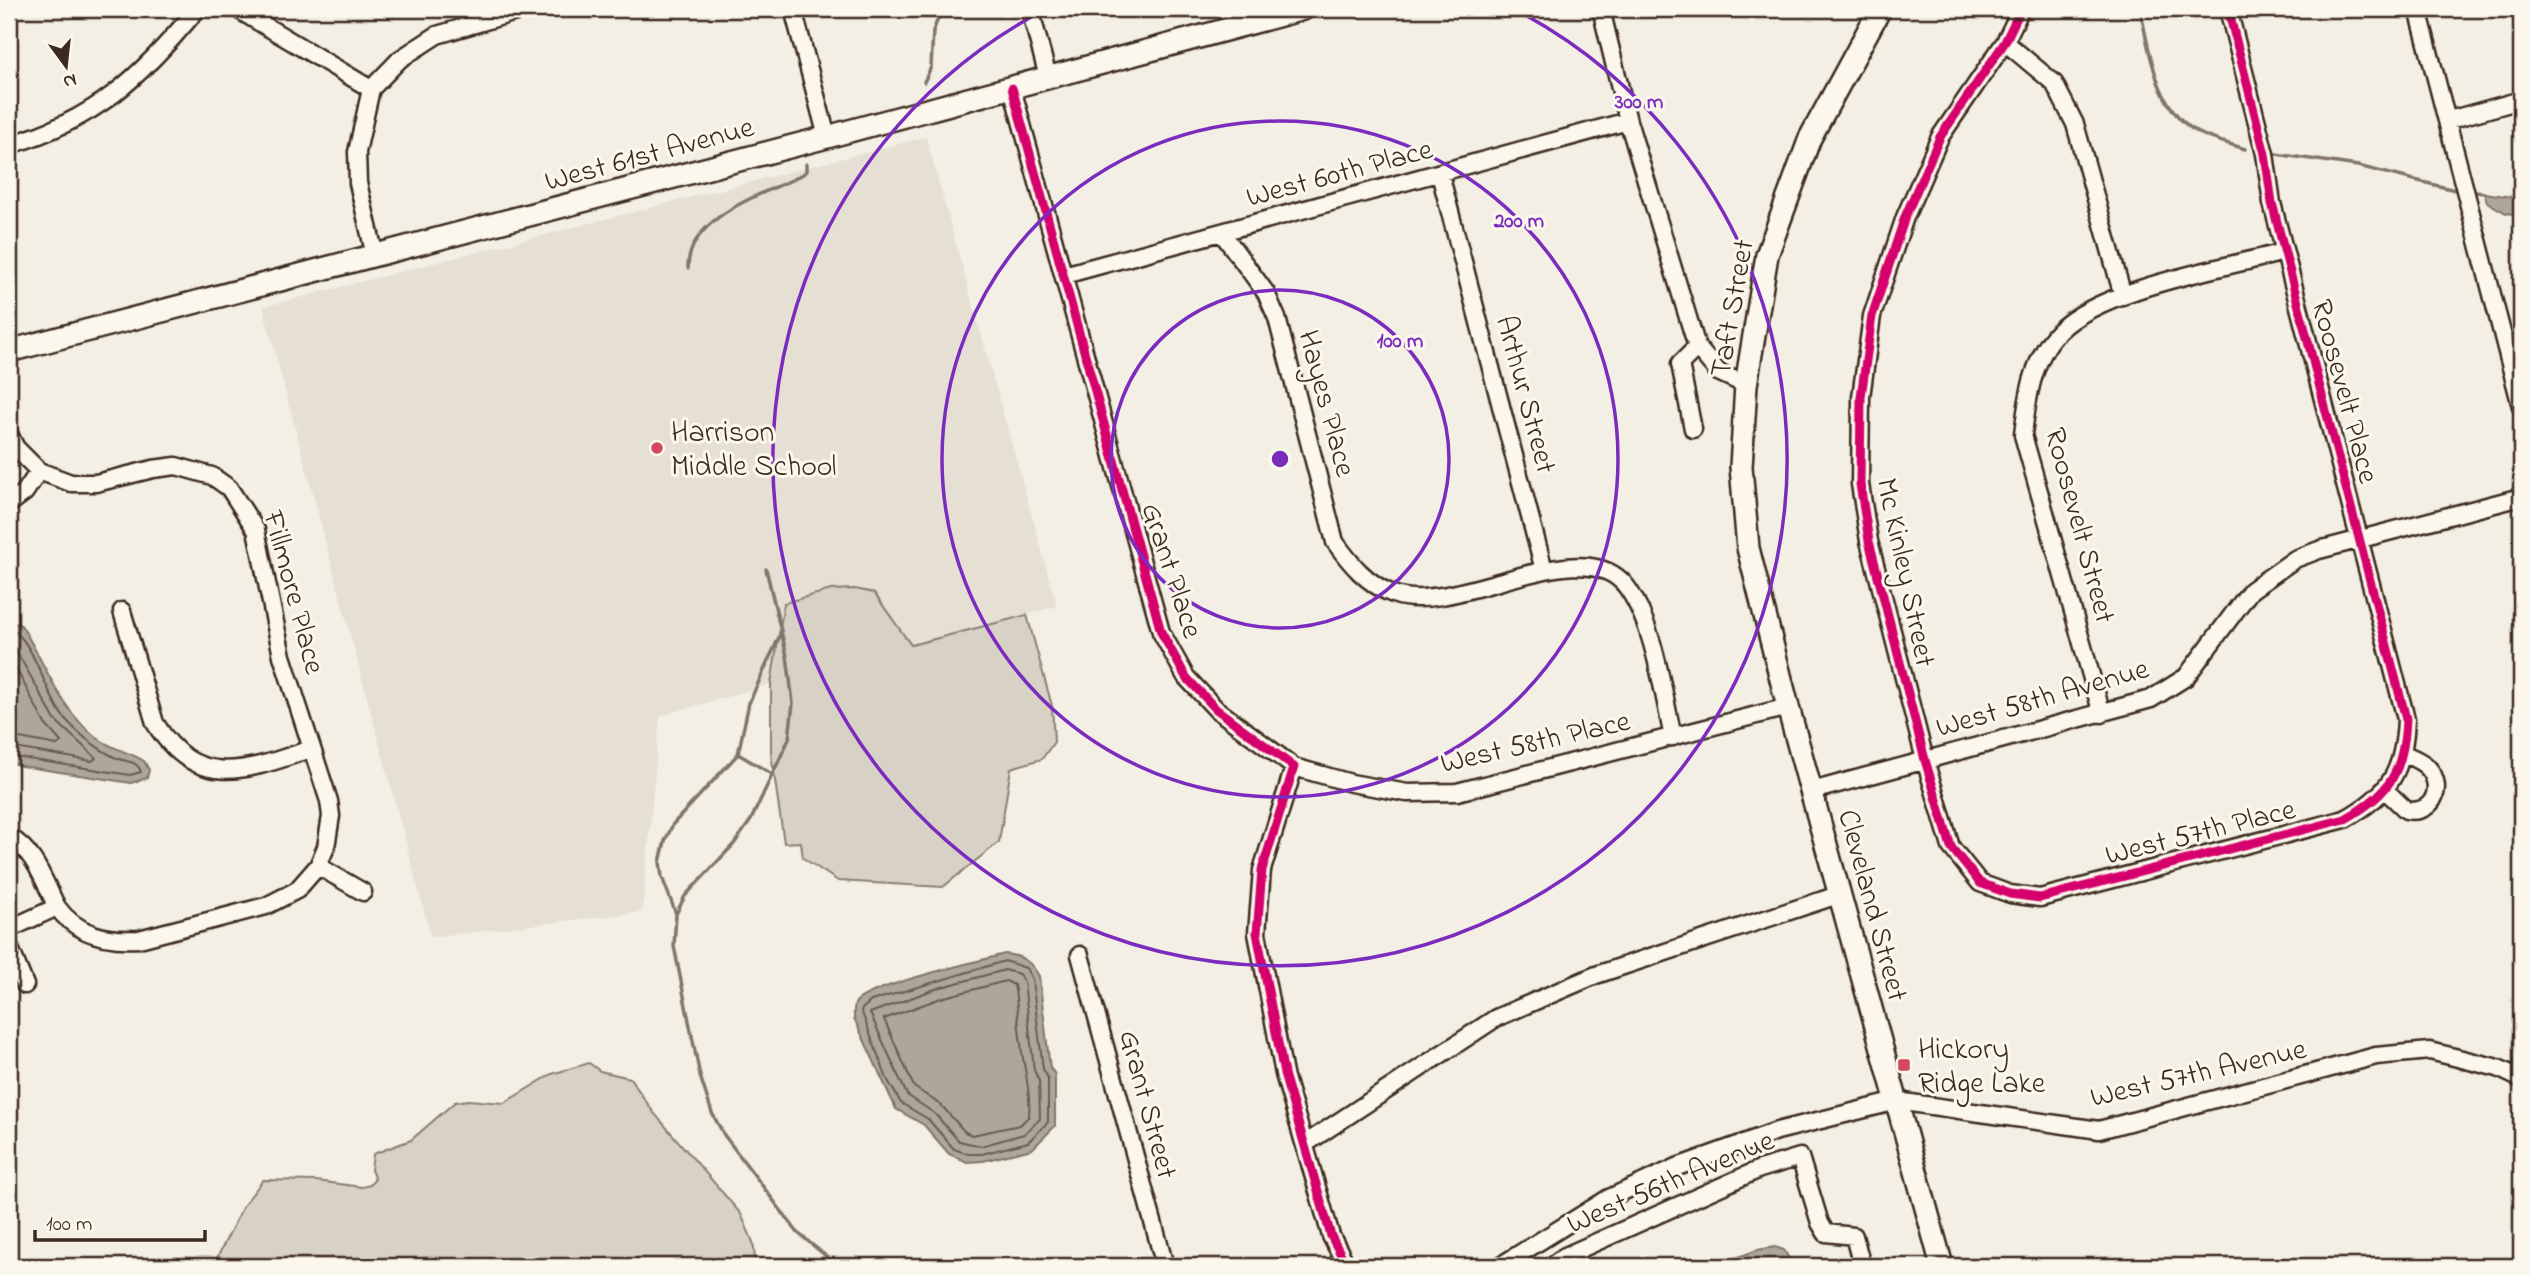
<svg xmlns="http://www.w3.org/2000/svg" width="2530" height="1275" viewBox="0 0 2530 1275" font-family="'Indie Flower',sans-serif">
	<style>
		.built { fill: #e5dfd4 }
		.green { fill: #d8d1c6; stroke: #8a7e72; stroke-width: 2 }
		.water { fill: #afa69a; stroke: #817468; stroke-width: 2 }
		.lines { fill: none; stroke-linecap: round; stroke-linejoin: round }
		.shore { stroke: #695c50; stroke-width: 2 }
		.stream { stroke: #817468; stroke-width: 3.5 }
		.minor-casing { stroke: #3b2a1e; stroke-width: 21 }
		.major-casing { stroke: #3b2a1e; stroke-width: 26 }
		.minor { stroke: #fbf7ec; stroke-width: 16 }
		.major { stroke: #fbf7ec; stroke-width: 21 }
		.cycleway-casing { stroke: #fbf7ec; stroke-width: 13 }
		.cycleway { stroke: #d6006c; stroke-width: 9 }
		.ring { fill: none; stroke: #7b2cbf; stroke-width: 3.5 }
		.poi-dot { fill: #d1495b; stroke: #fbf7ec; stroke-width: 2.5 }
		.labels { text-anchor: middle; stroke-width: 6; stroke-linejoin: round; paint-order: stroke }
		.street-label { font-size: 30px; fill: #3b2a1e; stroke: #fbf7ec }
		.poi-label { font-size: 30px; fill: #3b2a1e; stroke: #fbf7ec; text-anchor: start }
		.centre { fill: #7b2cbf; stroke: #fbf7ec; stroke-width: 3.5 }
		.ring-label { font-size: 21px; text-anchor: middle; font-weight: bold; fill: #7b2cbf; stroke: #fbf7ec; stroke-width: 6; stroke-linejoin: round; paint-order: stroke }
	</style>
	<rect width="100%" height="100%" fill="#f3efe4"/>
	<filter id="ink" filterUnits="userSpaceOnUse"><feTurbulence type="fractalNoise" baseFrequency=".0143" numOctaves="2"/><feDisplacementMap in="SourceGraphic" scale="14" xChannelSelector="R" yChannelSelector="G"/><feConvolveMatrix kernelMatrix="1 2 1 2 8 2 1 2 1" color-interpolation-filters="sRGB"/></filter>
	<g filter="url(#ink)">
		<path class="built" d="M926,137L1057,606L911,645L874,593L784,603L771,684L660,716L642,912L431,937L263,307Z"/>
		<path class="green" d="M855,589L874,593L911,645L1027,615L1052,706L1054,742L1042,759L1011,768L999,842L943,887L838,881L803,858L801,842L784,843L771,753V684L784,603L831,590Z
			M589,1063L600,1071L630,1078L654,1113L741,1214L753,1242L756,1266H213L243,1206L263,1180L316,1181L362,1187L370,1185L375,1179L371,1170L373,1154L411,1140L455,1102L468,1100L504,1103L552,1074Z"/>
		<path class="water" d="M2484,193L2521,198V215L2506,213L2487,202Z
			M9,621L21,625C46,664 59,709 96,737C113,750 128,751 144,761L149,770L147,778L131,783L21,766L9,762Z
			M1005,954C1023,956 1030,961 1039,976L1050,1068L1055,1074V1126L1032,1149L983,1161L967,1162L949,1154L924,1125L896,1109L854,1018C854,1012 853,1007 856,1002C871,985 979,961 1005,954Z
			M1775,1247L1784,1250L1793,1266H1715L1757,1250Z"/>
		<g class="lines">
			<path class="shore" d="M9,628C33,637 46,696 63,716C76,732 96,748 114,757C125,763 137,759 141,772L130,775L9,756
				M9,638L55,720L96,758L92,761L9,747
				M9,655L45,724L61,742L57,745L9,736
				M1005,961L1026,968L1032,979L1043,1069L1048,1078V1122L1028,1142L982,1154H968L954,1149L928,1119L901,1103L887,1079L861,1010L871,1001Z
				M1005,970L1019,974L1024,982L1034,1070L1039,1081L1040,1119L1024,1134L981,1146L959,1141L934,1113L907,1095L870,1013L938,988Z
				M1006,981L1014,985C1018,1005 1018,1025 1021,1045C1024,1069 1031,1091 1029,1116L1020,1125L972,1135L965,1132L941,1105L914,1087L884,1019L941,998Z"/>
			<path class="stream" d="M2140,9C2150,51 2155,110 2199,133C2213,140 2230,144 2245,149
				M924,82L931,67L933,31L942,9
				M2276,154L2358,166L2455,190
				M2475,192L2484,193
				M688,268C688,218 758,196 796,178L806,172V164
				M766,569L787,656L793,703L789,739L751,820L734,844L685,896L676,914L674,946L700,1076L712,1113L724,1135L798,1233L838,1266
				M738,754L772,774
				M676,914L662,877L660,862L665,841L673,824L738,754L749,703L781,633"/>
			<defs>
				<path id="minor" d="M237,9L371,89
					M793,9L827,137
					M1030,9L1048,77
					M1601,9L1628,121L1697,347L1718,372L1746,385
					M2021,9L2005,42L1940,137L1905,217L1872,316L1861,397L1860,484L1869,541L1925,760L1951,847L1980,883L2010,894L2040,898L2345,819C2390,794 2404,771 2406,719L2272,203L2265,154L2228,9
					M2418,9L2521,406
					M2005,42L2054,83L2075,124L2123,296
					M1012,88L1161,632L1186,677L1216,709L1294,767L1262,870L1257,933L1284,1074L1331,1236L1347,1266
					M2449,120L2521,100
					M9,145C96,120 141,77 197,9
					M1440,174L1544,570
					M1222,233L1266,293L1277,318L1335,542C1350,563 1367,584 1393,594C1453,618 1582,528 1626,586C1654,623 1663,693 1673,737
					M375,256L358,183L357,152L371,89L400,59L437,35L526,9
					M1064,275L1628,121
					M1693,429L1680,364L1697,347
					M9,434L16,448L39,471L71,483H96L153,469L176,466L212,476L229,488L256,530L282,656L329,801L331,816L326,847L318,866L297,890L266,906L139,939C107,941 77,935 57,907L9,929
					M9,504L25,492L39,471
					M122,611L155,723C197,792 248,770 311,749
					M2102,714L2023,435C2027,400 2032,358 2059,331C2102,288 2224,268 2284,252
					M1294,767L1351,783L1407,793L1457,792L1788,707
					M2384,789L2406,810C2435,816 2446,783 2425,765C2419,760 2411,757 2404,754
					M1812,791L2151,699L2186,677L2251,590L2295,559L2319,550L2521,497
					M9,837C35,851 44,882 57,907
					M318,866L363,892
					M9,946L25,985
					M1080,955L1165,1266
					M1305,1144L1496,1018L1596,975L1841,894
					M1500,1266L1609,1198L1677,1167L1777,1131L1897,1101L2099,1130L2376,1056L2430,1051L2498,1068L2521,1079
					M1551,1266L1565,1256L1760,1169L1800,1157L1820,1223L1826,1233L1854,1236L1862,1266"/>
				<path id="major" d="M1880,9L1810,138L1767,255L1746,385L1741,467L1748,548L1788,707L1942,1266
					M9,351L827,137L1303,9"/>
			</defs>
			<use href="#minor" class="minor-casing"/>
			<use href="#major" class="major-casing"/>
			<use href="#minor" class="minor"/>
			<use href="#major" class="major"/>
			<defs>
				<path id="cycleway" d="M2021,9L2005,42L1940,137L1905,217L1872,316L1861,397L1860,484L1869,541L1925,760L1951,847L1980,883L2010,894L2040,898L2345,819C2390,794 2404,771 2406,719L2272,203L2265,154L2228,9
					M1012,88L1161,632L1186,677L1216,709L1294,767L1262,870L1257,933L1284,1074L1331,1236L1347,1266"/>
			</defs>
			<use href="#cycleway" class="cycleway-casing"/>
			<use href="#cycleway" class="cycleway"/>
		</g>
	</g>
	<g class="ring">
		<circle cx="1280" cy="459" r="169"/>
		<circle cx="1280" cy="459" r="338"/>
		<path d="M1514 9A507 507 0 1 1 1046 9"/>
	</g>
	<g class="poi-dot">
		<circle cx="657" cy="448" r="7"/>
		<rect x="1897" y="1058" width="14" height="14" rx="3.5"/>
	</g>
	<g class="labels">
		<g class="street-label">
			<text transform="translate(649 153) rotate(-15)" y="10">West 61st Avenue</text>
			<text transform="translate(1339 172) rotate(-15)" y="10">West 60th Place</text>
			<text transform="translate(1731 308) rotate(-80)" y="10">Taft Street</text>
			<text transform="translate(2346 391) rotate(75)" y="10">Roosevelt Place</text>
			<text transform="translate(1527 394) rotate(75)" y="10">Arthur Street</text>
			<text transform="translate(1328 403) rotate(75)" y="10">Hayes Place</text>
			<text transform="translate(2081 525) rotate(75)" y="10">Roosevelt Street</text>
			<text transform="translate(1173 570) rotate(72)" y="10">Grant Place</text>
			<text transform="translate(1907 572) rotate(78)" y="10">Mc Kinley Street</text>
			<text transform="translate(295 592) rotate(75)" y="10">Fillmore Place</text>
			<text transform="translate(2042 697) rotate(-16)" y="10">West 58th Avenue</text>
			<text transform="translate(1535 741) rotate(-13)" y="10">West 58th Place</text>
			<text transform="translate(2200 831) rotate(-14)" y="10">West 57th Place</text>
			<text transform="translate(1874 905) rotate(75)" y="10">Cleveland Street</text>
			<text transform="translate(2198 1072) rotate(-13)" y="10">West 57th Avenue</text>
			<text transform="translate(1149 1104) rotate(75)" y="10">Grant Street</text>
			<text transform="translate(1670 1181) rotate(-23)" y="10">West 56th Avenue</text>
		</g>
		<g class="poi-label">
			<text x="671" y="441">Harrison<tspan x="671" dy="34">Middle School</tspan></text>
			<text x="1918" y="1058">Hickory<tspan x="1918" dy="34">Ridge Lake</tspan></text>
		</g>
	</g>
	<circle cx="1280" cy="459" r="10" class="centre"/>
	<g class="ring-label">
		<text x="1639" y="108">300 m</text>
		<text x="1519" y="227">200 m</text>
		<text x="1400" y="347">100 m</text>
	</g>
	<rect width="2530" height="1275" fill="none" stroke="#fbf7ec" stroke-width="35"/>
	<rect x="18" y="18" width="2495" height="1240" fill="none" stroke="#3b2a1e" stroke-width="2.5" filter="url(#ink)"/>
	<g transform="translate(66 66) rotate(165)" stroke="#fbf7ec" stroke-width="5" paint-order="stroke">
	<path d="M0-5L12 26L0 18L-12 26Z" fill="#3b2a1e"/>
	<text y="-10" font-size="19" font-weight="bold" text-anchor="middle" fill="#3b2a1e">N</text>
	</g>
	<path d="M35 1230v10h170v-10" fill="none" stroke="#3b2a1e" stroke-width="3.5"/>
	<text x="46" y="1230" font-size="21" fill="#3b2a1e" stroke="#fbf7ec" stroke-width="5" paint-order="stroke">100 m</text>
</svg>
